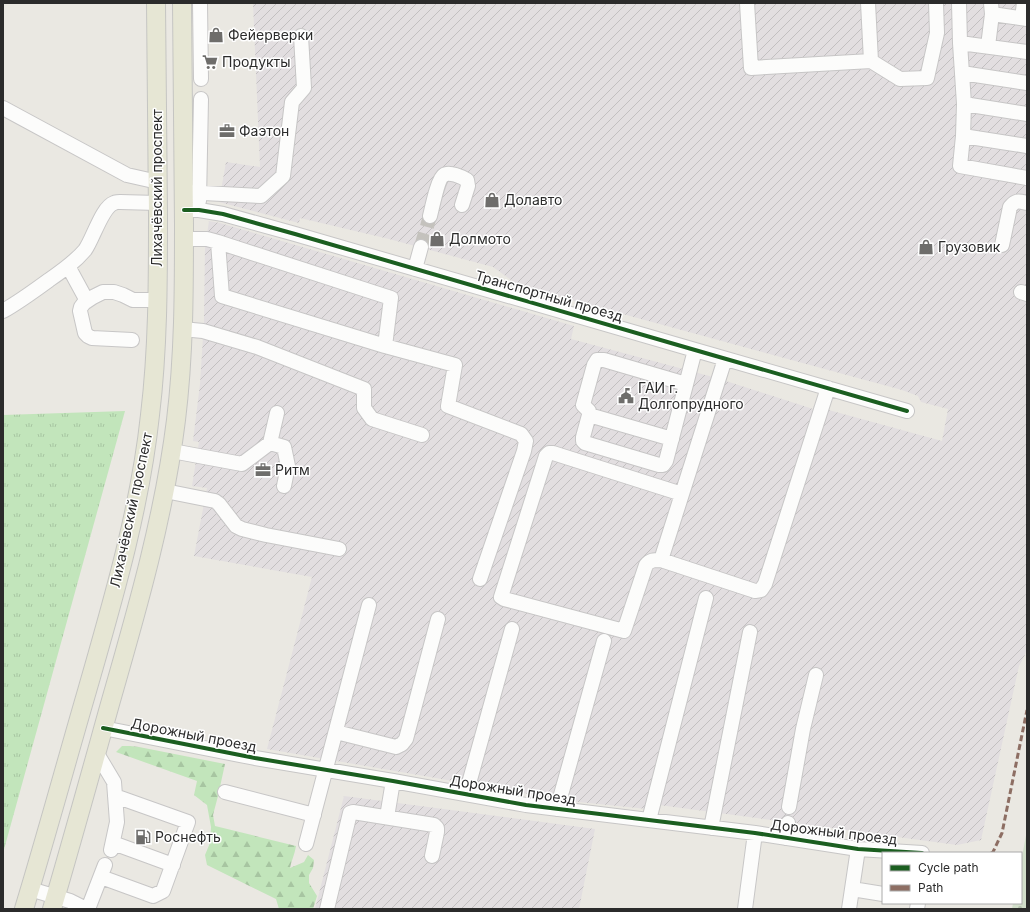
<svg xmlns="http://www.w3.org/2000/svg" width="1030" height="912" viewBox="0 0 1030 912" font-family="Inter,sans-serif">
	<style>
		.industrial { fill: url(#industrial-furrows) }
		.grass { fill: url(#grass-tufts) }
		.forest { fill: url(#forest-firs) }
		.cemetery { fill: url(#cemetery-stones) }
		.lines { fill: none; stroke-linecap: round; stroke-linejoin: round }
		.minor-tunnel { stroke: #c4c2bd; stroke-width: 14; stroke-dasharray: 14 7; stroke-linecap: butt }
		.minor-casing { stroke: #c7c6c6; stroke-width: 16 }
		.major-casing { stroke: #c5c5c2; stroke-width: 20 }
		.minor { stroke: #fcfcfb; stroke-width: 14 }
		.major { stroke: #e6e6d4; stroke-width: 18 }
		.quiet { stroke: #8d6e63; stroke-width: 3; stroke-dasharray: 6 3; stroke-linecap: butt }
		.cycleway-casing { stroke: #fff; stroke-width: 6 }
		.cycleway { stroke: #1b5e20; stroke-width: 4 }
		.labels { text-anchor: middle; stroke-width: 3; stroke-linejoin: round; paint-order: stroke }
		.poi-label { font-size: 14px; fill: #2b2b2b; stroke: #fff; text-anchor: start }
		.street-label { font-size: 14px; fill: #2b2b2b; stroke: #fff }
	</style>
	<defs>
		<pattern id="industrial-furrows" width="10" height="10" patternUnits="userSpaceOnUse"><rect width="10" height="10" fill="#e2dee0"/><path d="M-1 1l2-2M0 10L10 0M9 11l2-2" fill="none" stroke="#c2bfc0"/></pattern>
		<pattern id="grass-tufts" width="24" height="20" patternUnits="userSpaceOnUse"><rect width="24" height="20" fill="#c2e5bb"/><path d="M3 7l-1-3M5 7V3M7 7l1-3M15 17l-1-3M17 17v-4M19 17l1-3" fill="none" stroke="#a7c5a1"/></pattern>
		<pattern id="forest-firs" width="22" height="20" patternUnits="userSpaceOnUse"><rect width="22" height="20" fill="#c2e5bb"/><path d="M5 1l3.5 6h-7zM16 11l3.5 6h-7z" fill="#a7c5a1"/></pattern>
		<pattern id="cemetery-stones" width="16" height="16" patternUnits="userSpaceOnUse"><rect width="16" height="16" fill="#d1dec9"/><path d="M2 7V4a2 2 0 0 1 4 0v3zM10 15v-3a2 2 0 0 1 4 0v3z" fill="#b4bfad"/></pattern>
	</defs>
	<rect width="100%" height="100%" fill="#eae8e2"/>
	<path class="industrial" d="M253,3H1027V648L1025,655L1019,666L981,840L957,845L659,805L657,810L569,801L267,749L312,577L194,556L207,488L192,486L199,442L193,441L200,384L204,321L205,247L209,221L220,223L574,326L571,339L713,377L711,383L724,387L726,381L813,409L814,406L942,441L948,409L921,402L918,396L902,390L520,286L511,280L493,267L389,239L300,218L299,223L219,202L226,162L260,167Z
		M344,796L595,829L579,909H315Z"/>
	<path class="grass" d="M125,411L3,853V415Z"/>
	<path class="forest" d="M122,746H130L139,747L225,764L218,796L213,815L215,826L296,846C295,854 291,861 290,868L304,862L308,855L314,860L313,868L309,875V883L317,896L313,909H279L276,899L207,865L205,855L210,843L211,827L207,805L194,795L197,781L116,752Z"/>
	<path class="cemetery" d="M1027,830V909H1012L1013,903H1021V862Z"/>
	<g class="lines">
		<path class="minor-tunnel" d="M421,247L430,216"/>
		<defs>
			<path id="minor" d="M200,3L201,79
				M747,3L751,68L871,61L868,3
				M959,3L960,43L964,104L963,136L960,166L1027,178
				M992,14L1027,19
				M1022,18L1024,3
				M960,43L1027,52
				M988,46L992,14L991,3
				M871,61L900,79L927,78L937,33L936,3
				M962,73L1027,83
				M964,104L1027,114
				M3,108L127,175L158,182
				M963,136L1027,146
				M184,192L261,196L283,176L292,102L304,88L301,36
				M199,201L201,99
				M184,210H199L223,214L295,234L695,350L907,411
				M430,216C432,208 438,178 444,175C449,171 462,177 467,180L468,186L462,205
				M184,239H207L218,242L391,298L385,346
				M218,242L222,296L385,346L455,365L448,406L521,434L526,441L524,451L480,579
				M1002,245L1010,207C1016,200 1018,201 1027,203
				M68,266L87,301
				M415,269L421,247
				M1021,292L1027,294
				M3,311C19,302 34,291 49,280C62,271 75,262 85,250C93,239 102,207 114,203C115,202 118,202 120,202L158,203
				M182,329L203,331L257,347L364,389V408L372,419L422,435
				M132,340L92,338L88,336L85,333L80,311L81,307L84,303L93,297L103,292H114L123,295L133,300H157
				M686,384L604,360H597L594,365L583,405L589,411V415L583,437V441L585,443L659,465H663L666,461L695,350
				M589,415L672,439
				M270,443L284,447L288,466L284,486
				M172,451L242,464L270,443L277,413
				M165,491L215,501L219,504L236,526L242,529L266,535L339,549
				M682,494L553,453H549L546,456L501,597L504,599L624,631L646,565C650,560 654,560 661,560L755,591L761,590L765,584L828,388
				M661,560L725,359
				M103,728L255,758L393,781L526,805L755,833L858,849L922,853
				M336,732L396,747L402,744L406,739L438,619
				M96,752L114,782L117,822L111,850
				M225,792L314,815
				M466,794L512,629
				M789,807L803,729L816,675
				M557,809L604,641
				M387,817L393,781
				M649,820L706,598
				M711,828L750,632
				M785,838L788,823
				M113,843L173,865
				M306,844L369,605
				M101,877L153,896L163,891L188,822L115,796
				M30,889L70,901L86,909
				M852,889L883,894
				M88,909L105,865
				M327,909L350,813L353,812L434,825L437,828V832L432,856
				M745,909L755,833
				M849,909L858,849
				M917,909L918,903"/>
			<path id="major" d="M24,909C46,837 66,763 87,691C113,600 140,509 150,415C158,349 158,283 158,216C158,145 157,74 156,3
				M52,909C72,841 91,772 110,704C137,610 164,517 176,420C184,355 184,290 184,225C184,151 182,77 182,3"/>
		</defs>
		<use href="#minor" class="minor-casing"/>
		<use href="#major" class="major-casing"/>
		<use href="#minor" class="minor"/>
		<use href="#major" class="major"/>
		<path class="quiet" d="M991,853L993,852L1002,833L1027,710"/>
		<defs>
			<path id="cycleway" d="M184,210H199L223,214L295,234L695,350L907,411
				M103,728L255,758L393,781L526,805L755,833L858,849L922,853"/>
		</defs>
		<use href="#cycleway" class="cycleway-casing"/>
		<use href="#cycleway" class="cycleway"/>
	</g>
	<defs>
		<symbol id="shop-bare" viewBox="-9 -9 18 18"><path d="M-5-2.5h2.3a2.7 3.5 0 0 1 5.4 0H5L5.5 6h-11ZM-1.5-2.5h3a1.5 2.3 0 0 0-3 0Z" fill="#6e6d6b" stroke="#fff" stroke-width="2.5" paint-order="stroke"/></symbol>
		<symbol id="supermarket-bare" viewBox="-9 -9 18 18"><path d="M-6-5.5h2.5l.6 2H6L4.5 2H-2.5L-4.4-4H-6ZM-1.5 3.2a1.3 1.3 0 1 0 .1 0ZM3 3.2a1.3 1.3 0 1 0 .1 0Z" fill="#6e6d6b" stroke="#fff" stroke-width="2.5" paint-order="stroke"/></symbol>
		<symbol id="office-bare" viewBox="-9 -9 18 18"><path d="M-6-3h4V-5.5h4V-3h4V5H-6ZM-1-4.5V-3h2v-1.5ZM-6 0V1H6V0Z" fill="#6e6d6b" stroke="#fff" stroke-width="2.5" paint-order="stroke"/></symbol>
		<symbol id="civic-bare" viewBox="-9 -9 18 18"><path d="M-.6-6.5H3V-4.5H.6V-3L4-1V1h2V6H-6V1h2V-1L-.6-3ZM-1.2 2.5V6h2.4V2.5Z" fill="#6e6d6b" stroke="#fff" stroke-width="2.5" paint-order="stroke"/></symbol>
		<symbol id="fuel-bare" viewBox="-9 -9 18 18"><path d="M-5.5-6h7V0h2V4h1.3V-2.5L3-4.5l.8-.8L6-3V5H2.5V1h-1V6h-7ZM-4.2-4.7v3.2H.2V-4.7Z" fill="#6e6d6b" stroke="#fff" stroke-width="2.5" paint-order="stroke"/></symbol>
	</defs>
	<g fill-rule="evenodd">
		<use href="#shop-bare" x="205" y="24" width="22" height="22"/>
		<use href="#supermarket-bare" x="199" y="51" width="22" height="22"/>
		<use href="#office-bare" x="216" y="120" width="22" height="22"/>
		<use href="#shop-bare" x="481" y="189" width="22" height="22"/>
		<use href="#shop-bare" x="426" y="228" width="22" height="22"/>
		<use href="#shop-bare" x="915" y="236" width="22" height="22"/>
		<use href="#civic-bare" x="615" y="385" width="22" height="22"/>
		<use href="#office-bare" x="252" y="459" width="22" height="22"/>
		<use href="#fuel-bare" x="132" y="826" width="22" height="22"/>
	</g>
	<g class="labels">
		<g class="poi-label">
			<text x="228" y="40">Фейерверки</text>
			<text x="222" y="67">Продукты</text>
			<text x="239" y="136">Фаэтон</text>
			<text x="504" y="205">Долавто</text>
			<text x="449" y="244">Долмото</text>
			<text x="938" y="252">Грузовик</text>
			<text x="638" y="393">ГАИ г.<tspan x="638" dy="16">Долгопрудного</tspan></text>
			<text x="275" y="475">Ритм</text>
			<text x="155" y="842">Роснефть</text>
		</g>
		<g class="street-label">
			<text transform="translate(157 188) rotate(-90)" y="5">Лихачёвский проспект</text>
			<text transform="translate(549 296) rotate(16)" y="5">Транспортный проезд</text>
			<text transform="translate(131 510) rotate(-78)" y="5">Лихачёвский проспект</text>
			<text transform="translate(194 735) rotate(11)" y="5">Дорожный проезд</text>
			<text transform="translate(513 790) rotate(9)" y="5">Дорожный проезд</text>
			<text transform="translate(834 832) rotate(7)" y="5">Дорожный проезд</text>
		</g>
	</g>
	<rect width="1030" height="912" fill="none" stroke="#2b2b2b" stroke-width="8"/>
	<rect x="882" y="852" width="140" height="52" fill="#ffffff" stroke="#aaaaaa"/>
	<rect x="890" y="865" width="20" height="6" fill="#1b5e20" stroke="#aaaaaa"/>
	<text x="918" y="872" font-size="12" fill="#2b2b2b">Cycle path</text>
	<rect x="890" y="885" width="20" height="6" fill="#8d6e63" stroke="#aaaaaa"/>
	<text x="918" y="892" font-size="12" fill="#2b2b2b">Path</text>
</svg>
